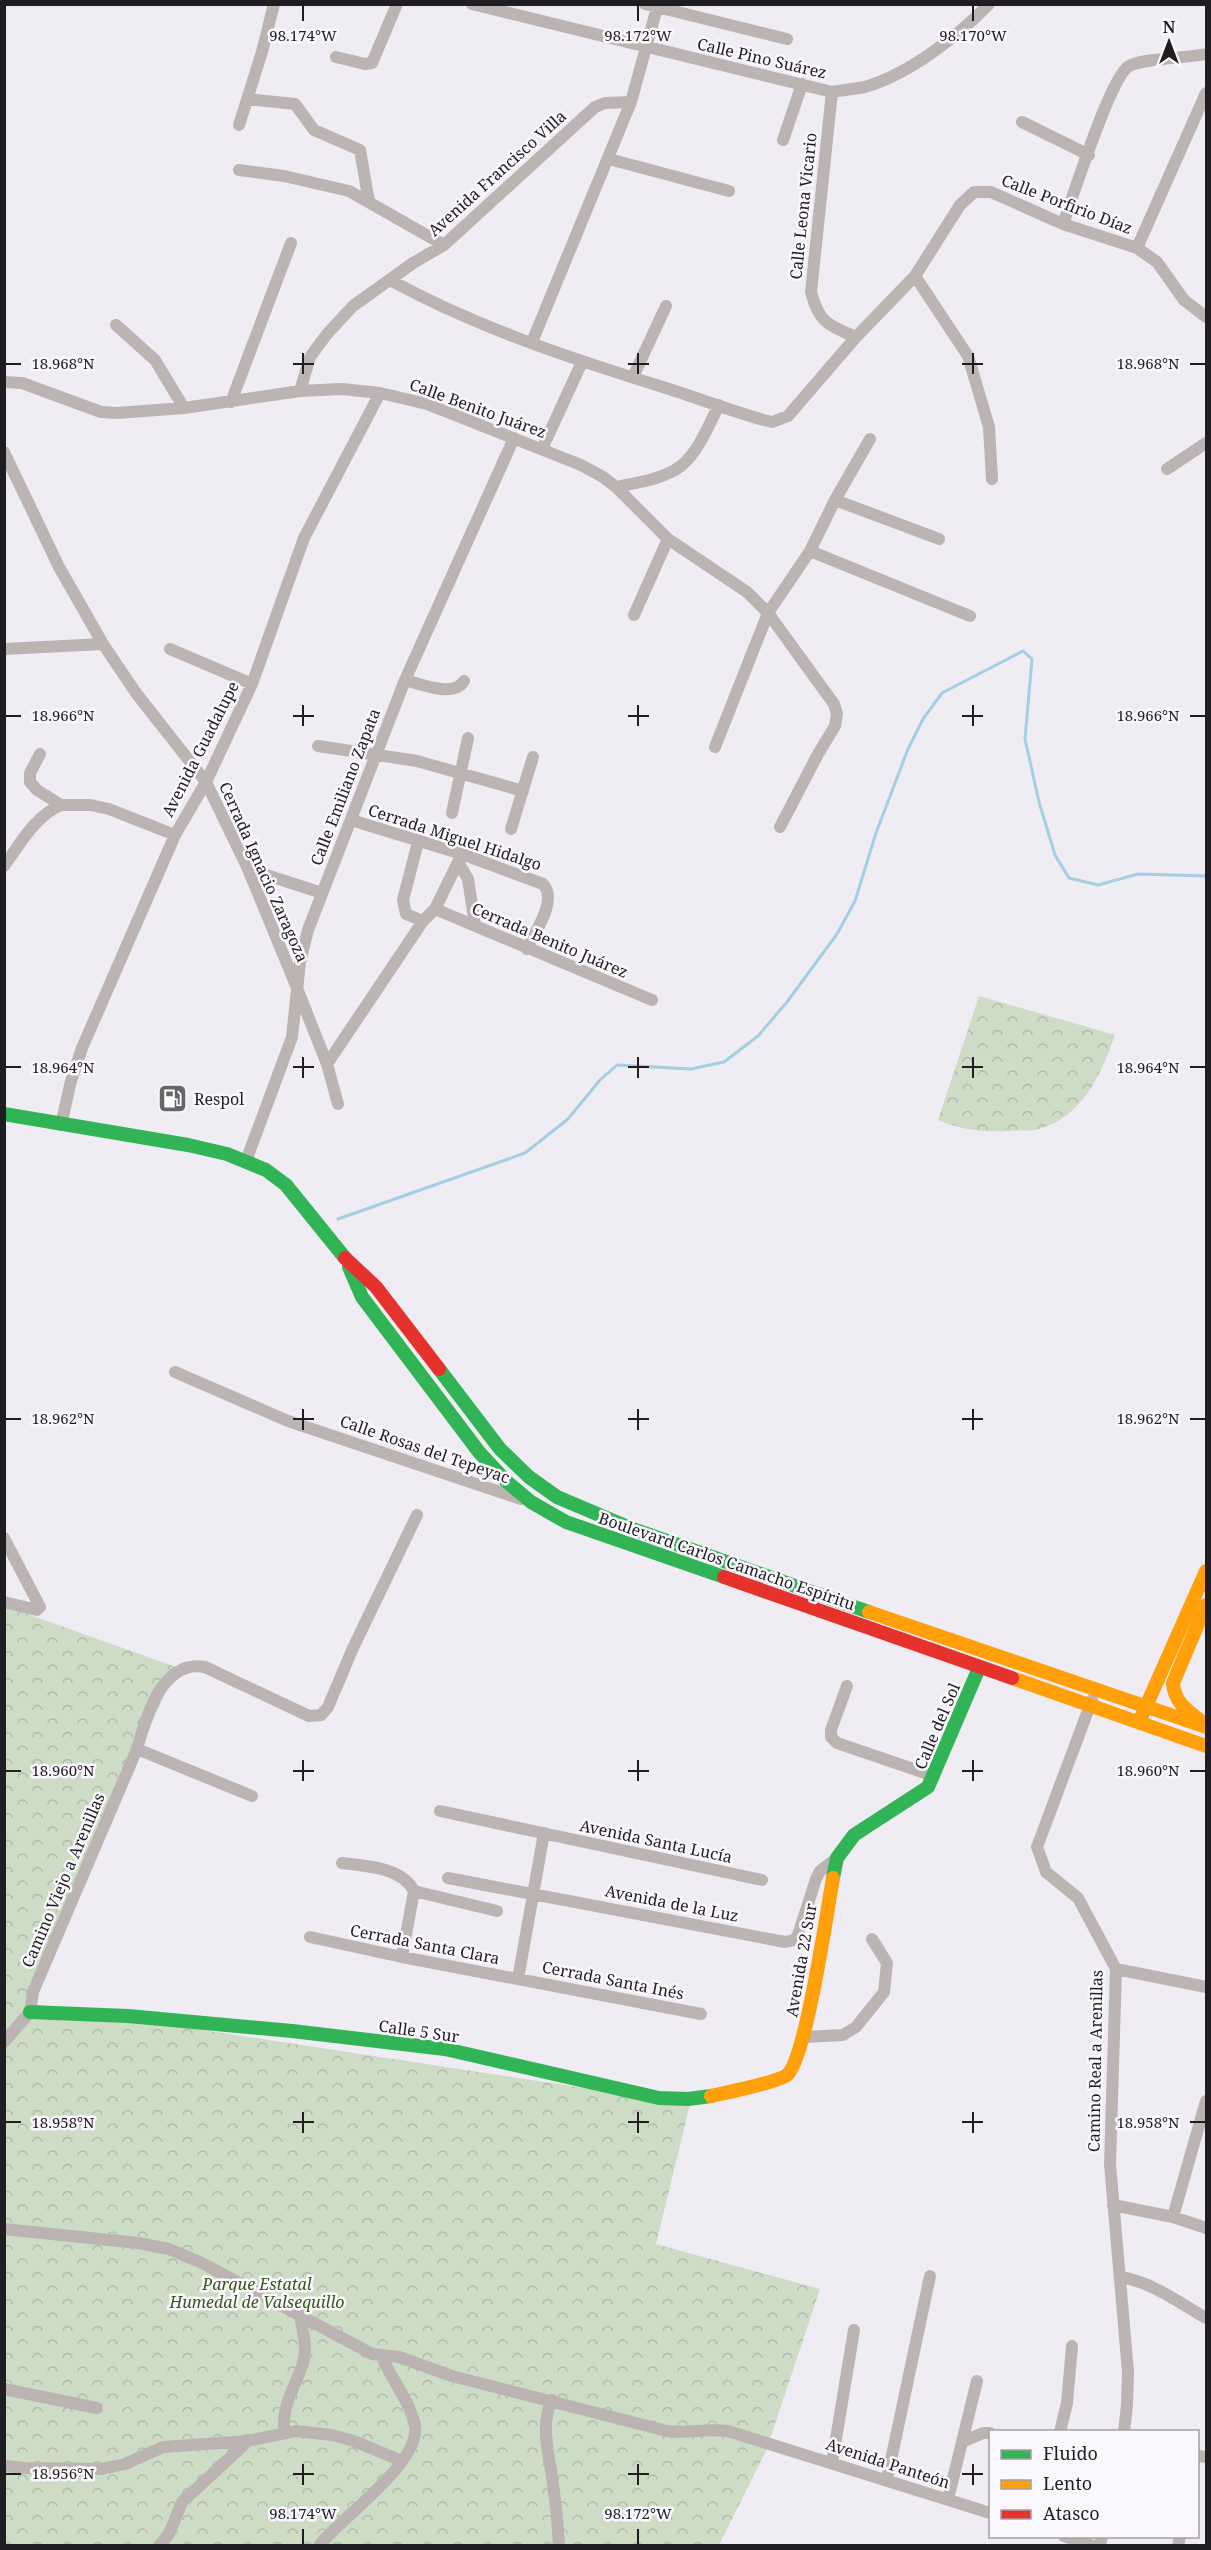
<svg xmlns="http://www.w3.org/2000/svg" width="1211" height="2550" viewBox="0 0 1211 2550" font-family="'Noto Serif',serif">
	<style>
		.forest { fill: url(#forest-crowns) }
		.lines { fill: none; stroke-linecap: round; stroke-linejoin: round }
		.stream { stroke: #a3cee3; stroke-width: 3 }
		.street { stroke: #bcb4b2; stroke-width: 12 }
		.fast { stroke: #30b455; stroke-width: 14 }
		.slow { stroke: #ff9f0a; stroke-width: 14 }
		.jam { stroke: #e5322d; stroke-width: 14 }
		.ticks { fill: none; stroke: #1f1d21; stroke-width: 2 }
		.labels { text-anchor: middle; stroke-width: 5; stroke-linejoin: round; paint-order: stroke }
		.street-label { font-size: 16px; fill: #1f1d21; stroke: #fbf8fd }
		.poi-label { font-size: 16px; fill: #1f1d21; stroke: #fbf8fd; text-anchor: start }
		.park-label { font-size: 16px; font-style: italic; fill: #335813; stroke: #fbf8fd }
		.ticks-label { font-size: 15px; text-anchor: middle; fill: #1f1d21; stroke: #fbf8fd; stroke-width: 5; stroke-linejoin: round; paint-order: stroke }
	</style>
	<defs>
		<pattern id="forest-crowns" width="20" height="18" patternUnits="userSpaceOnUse" patternTransform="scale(1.5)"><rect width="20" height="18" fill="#ccdcc5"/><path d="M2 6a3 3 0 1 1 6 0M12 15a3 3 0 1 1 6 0" fill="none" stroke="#afbca9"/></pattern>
	</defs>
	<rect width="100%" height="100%" fill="#efecf3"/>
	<path class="forest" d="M979,996L1115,1035C1101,1075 1081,1120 1035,1130C1027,1131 1019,1130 1011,1131C983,1132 965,1131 938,1120Z
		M5,1606L176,1667L31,2004L690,2104L656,2244L820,2289L766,2451L719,2545L5,2546Z"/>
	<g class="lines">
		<path class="stream" d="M338,1219L525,1153L568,1119L600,1080L617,1065L691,1069L724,1062L758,1036L787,1002L837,934L855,901L876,833L908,749L923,719L942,693L1023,651L1032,659L1025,739L1039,802L1055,855L1069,878L1098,885L1138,874L1206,876"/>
		<path class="street" d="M472,4L832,92C843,90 854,89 865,87C909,74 957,37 989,4
			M645,4L787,39
			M336,57L365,64L372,63L397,4
			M832,92L811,292C819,323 828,325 856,337
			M247,99L295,104L314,130L360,150L369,202
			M1022,122L1089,155
			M239,125L262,52L274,4
			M783,140L802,84
			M609,159L729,191
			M239,170L284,176L349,191L444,245
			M1063,224C1073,197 1110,77 1129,66C1143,58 1188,58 1206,54
			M1137,248L1206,93
			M915,276L968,356L989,427L992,479
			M390,280C476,327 569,358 663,387C699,398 735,413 772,422L788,416L856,337L915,276L960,205L974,192H991L1063,224L1137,248L1157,262L1184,300L1206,317
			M116,325L155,360L184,408
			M532,342L631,102L658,4
			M633,377L666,306
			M4,382L22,383L101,412L117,413L184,408L300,391L342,389L380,393L427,404L581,465L603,477L616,487L668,539L747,592L768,613L834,704L837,714L835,726L818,754L780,827
			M300,391L310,357L327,334L353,306L413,263L444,245L595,107L605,103L631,102
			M231,402L291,243
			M542,449L582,362
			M4,452L59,567L103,644L136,693L206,782L248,869L297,988L327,1064L338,1104
			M1167,469L1206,443
			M616,487C635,483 657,480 675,470C697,457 708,426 719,405
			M835,500L939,539
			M810,551L970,616
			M634,615L668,539
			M4,649L103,644
			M170,649L252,684
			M405,680C420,684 454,698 464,681
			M318,746L417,761L523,791
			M715,747L768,613L810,551L835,500L870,439
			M40,754L30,773V782L37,790L61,805H90L109,809L175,835
			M452,813L468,738
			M351,820L462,854L543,884C558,900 535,932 527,949
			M511,829L533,757
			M418,842L403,900L406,914L423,921
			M458,862L468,879L475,925
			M4,866C20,844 35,816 61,805
			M248,869L322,893
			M435,909L652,1000
			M327,1064L423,921L435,909L462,854
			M61,1125L71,1081L82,1048L175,835L206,782L252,684L304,538L380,393
			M246,1161L292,1037L300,962L308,930L405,680L514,438
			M175,1372L288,1421L521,1499
			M4,1538L40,1607L37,1610L4,1602
			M847,1686L831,1730V1737L837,1743L934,1776
			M1092,1700L1037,1847L1046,1872L1078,1898L1116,1969L1110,2164L1128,2372L1127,2405L1124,2432
			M137,1749L252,1796
			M440,1811L762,1880
			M342,1863C365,1866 402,1867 414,1891
			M448,1878L785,1942L794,1940L798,1935L816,1879L820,1871L837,1858
			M414,1891L497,1911
			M310,1937L402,1957L701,2014
			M402,1957L414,1891
			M1116,1969L1206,1987
			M518,1979L544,1833
			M804,2037L843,2035L856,2027L884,1992L887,1963L872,1939
			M4,2042L30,2012L33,1992L137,1749C146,1717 162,1659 205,1667L309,1716L321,1715L328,1707L353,1648L417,1515
			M1113,2205L1173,2217L1206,2228
			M1173,2217L1206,2101
			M4,2229L138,2243L169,2249L202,2263L372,2354L399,2357L452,2376L667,2431C688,2434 707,2428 728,2431L990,2513
			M1120,2277C1150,2281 1180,2303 1206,2318
			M4,2389L97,2408
			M552,2400C539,2427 550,2456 553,2484C556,2504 558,2525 559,2546
			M284,2432C282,2402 295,2389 303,2363C308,2347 302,2330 300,2315
			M1060,2432L1067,2403L1072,2346
			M962,2442L983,2433H990
			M1198,2456L1206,2457
			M832,2463L854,2330
			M4,2466L25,2468L101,2469L125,2464L163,2447L248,2441L296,2431L332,2435L354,2441L402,2461
			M887,2479L930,2276
			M948,2499L977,2381
			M1064,2536L1093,2546
			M159,2546L169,2534L182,2502L248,2441
			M319,2546C340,2518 421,2463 415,2426C410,2401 391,2379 381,2355
			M1100,2546L1102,2536
			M1178,2546L1180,2536"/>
		<path class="fast" d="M4,1114L188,1145L227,1154L266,1170L286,1185L345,1258
			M349,1267L362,1297L479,1452L506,1481L531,1502L566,1522L724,1577
			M439,1369L500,1449L529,1477L557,1497L630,1528L869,1612
			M833,1878L837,1858L854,1835L928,1787L979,1668
			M30,2012L128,2016L292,2031L445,2049L659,2098L688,2099L711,2096"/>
		<path class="slow" d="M1206,1605L1173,1683C1174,1704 1191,1713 1206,1725
			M869,1612L1206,1727
			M1012,1678L1206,1746
			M1140,1720L1206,1571
			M711,2096C725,2093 778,2082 787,2075C806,2059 827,1911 833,1878"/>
		<path class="jam" d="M345,1258L376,1287L439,1369
			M724,1577L1012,1678"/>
	</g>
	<path class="ticks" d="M303,6V21M638,6V21M973,6V21M303,353V374M638,353V374M973,353V374M6,364H21M293,364H314M628,364H649M962,364H983M1190,364H1205M303,705V726M638,705V726M973,705V726M6,716H21M293,716H314M628,716H649M962,716H983M1190,716H1205M303,1057V1078M638,1057V1078M973,1057V1078M6,1067H21M293,1067H314M628,1067H649M962,1067H983M1190,1067H1205M303,1409V1430M638,1409V1430M973,1409V1430M6,1419H21M293,1419H314M628,1419H649M962,1419H983M1190,1419H1205M303,1760V1781M638,1760V1781M973,1760V1781M6,1771H21M293,1771H314M628,1771H649M962,1771H983M1190,1771H1205M303,2112V2133M638,2112V2133M973,2112V2133M6,2122H21M293,2122H314M628,2122H649M962,2122H983M1190,2122H1205M303,2464V2485M638,2464V2485M973,2464V2485M6,2474H21M293,2474H314M628,2474H649M962,2474H983M303,2529V2544M638,2529V2544"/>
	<defs>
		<symbol id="fuel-square" viewBox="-11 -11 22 22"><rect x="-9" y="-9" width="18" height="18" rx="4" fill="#68656a" stroke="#fbf8fd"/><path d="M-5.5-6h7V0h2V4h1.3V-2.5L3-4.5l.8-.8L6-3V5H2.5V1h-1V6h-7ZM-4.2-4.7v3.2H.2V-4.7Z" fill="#fff"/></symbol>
	</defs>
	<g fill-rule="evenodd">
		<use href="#fuel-square" x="156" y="1082" width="33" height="33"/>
	</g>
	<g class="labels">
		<g class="street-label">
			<text transform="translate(762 58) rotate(13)" y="6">Calle Pino Suárez</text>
			<text transform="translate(497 173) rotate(-42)" y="6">Avenida Francisco Villa</text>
			<text transform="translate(1067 204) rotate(21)" y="6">Calle Porfirio Díaz</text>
			<text transform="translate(803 206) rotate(-84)" y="6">Calle Leona Vicario</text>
			<text transform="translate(478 408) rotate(20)" y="6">Calle Benito Juárez</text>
			<text transform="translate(200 749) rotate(-63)" y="6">Avenida Guadalupe</text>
			<text transform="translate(345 787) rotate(-69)" y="6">Calle Emiliano Zapata</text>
			<text transform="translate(455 837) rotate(18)" y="6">Cerrada Miguel Hidalgo</text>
			<text transform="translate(264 872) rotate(66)" y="6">Cerrada Ignacio Zaragoza</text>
			<text transform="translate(550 940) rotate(23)" y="6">Cerrada Benito Juárez</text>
			<text transform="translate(425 1449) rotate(19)" y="6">Calle Rosas del Tepeyac</text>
			<text transform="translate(727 1561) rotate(19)" y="6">Boulevard Carlos Camacho Espíritu</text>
			<text transform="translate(937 1726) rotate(-67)" y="6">Calle del Sol</text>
			<text transform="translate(656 1841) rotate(12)" y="6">Avenida Santa Lucía</text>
			<text transform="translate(63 1880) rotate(-67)" y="6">Camino Viejo a Arenillas</text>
			<text transform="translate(672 1903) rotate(11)" y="6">Avenida de la Luz</text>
			<text transform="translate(425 1944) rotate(11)" y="6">Cerrada Santa Clara</text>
			<text transform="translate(801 1960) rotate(-80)" y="6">Avenida 22 Sur</text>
			<text transform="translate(613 1980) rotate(11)" y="6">Cerrada Santa Inés</text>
			<text transform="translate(419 2031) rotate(8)" y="6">Calle 5 Sur</text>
			<text transform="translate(1095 2061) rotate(-89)" y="6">Camino Real a Arenillas</text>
			<text transform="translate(888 2463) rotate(18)" y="6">Avenida Panteón</text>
		</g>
		<g class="poi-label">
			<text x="194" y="1105">Respol</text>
		</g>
		<g class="park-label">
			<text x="257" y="2290">Parque Estatal<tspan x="257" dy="18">Humedal de Valsequillo</tspan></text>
		</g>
	</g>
	<g class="ticks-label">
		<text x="303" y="41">98.174°W</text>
		<text x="638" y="41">98.172°W</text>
		<text x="973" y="41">98.170°W</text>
		<text x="63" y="369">18.968°N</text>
		<text x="1148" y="369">18.968°N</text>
		<text x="63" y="721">18.966°N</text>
		<text x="1148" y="721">18.966°N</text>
		<text x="63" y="1073">18.964°N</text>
		<text x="1148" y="1073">18.964°N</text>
		<text x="63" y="1424">18.962°N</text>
		<text x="1148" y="1424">18.962°N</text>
		<text x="63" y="1776">18.960°N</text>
		<text x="1148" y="1776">18.960°N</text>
		<text x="63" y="2128">18.958°N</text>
		<text x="1148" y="2128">18.958°N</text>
		<text x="63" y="2479">18.956°N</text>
		<text x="303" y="2519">98.174°W</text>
		<text x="638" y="2519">98.172°W</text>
	</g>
	<rect width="1211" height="2550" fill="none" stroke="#1f1d21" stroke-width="12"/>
	<rect x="989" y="2430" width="210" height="108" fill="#fbf8fd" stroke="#a3a0a5" stroke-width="1.5"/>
	<rect x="1001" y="2450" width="30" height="9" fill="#30b455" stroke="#a3a0a5" stroke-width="1.5"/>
	<text x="1043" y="2460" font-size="18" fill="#1f1d21">Fluido</text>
	<rect x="1001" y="2480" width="30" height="9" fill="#ff9f0a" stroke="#a3a0a5" stroke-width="1.5"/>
	<text x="1043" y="2490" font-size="18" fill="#1f1d21">Lento</text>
	<rect x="1001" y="2510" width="30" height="9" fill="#e5322d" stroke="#a3a0a5" stroke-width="1.5"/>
	<text x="1043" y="2520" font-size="18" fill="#1f1d21">Atasco</text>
	<g transform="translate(1169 42)" stroke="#fbf8fd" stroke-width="4.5" paint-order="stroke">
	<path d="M0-4.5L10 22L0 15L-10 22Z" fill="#1f1d21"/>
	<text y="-9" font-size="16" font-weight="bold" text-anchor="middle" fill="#1f1d21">N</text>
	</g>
</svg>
